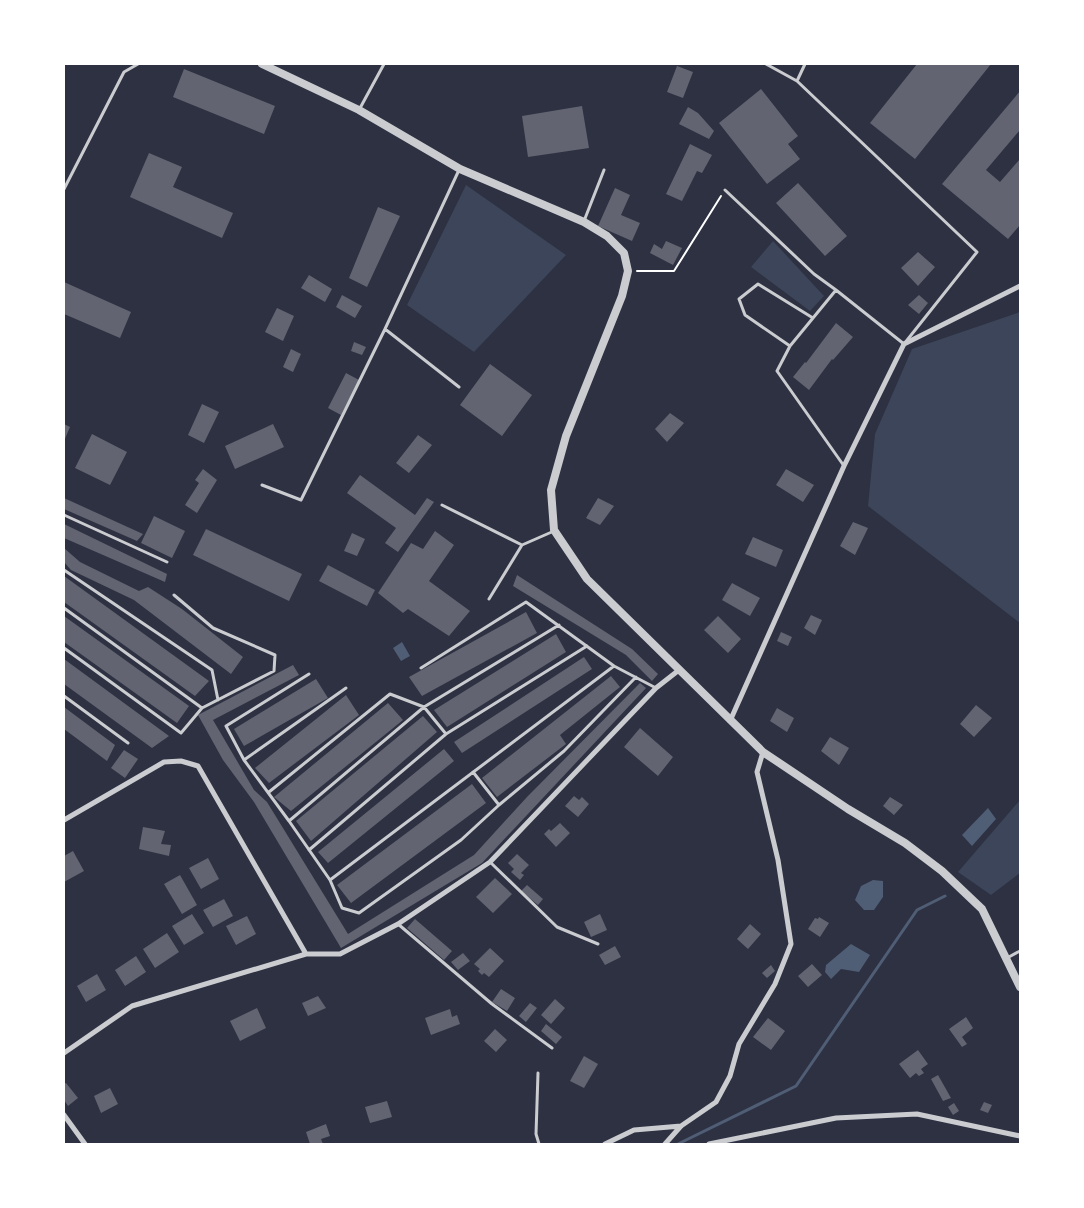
<svg xmlns="http://www.w3.org/2000/svg" width="1084" height="1208" viewBox="0 0 1084 1208" font-family="'Exo 2',sans-serif">
	<style>
		.green { fill: #3c4559 }
		.water { fill: #4f5d75 }
		.lines { fill: none; stroke-linecap: round; stroke-linejoin: round }
		.stream { stroke: #4f5d75; stroke-width: 3 }
		.building { fill: #626471 }
		.path { stroke: #fff; stroke-width: 2 }
		.service { stroke: #caccd0; stroke-width: 3 }
		.minor { stroke: #caccd0; stroke-width: 5 }
		.tertiary { stroke: #caccd0; stroke-width: 8 }
	</style>
	<rect width="100%" height="100%" fill="#2d3142"/>
	<path class="green" d="M466,185L566,255L474,352L407,305Z
		M773,241L824,296L810,311L751,267Z
		M1020,312V623L868,506L875,434L912,349Z
		M1020,800V873L991,895L958,872Z"/>
	<path class="water" d="M402,642L410,656L401,661L393,648Z
		M988,808L996,819L972,846L962,835Z
		M873,880L883,881V897L874,910H864L855,900L861,886Z
		M851,944L870,955L859,972L841,969L831,979L825,972L826,965Z"/>
	<g class="lines">
		<path class="stream" d="M678,1144L796,1086L917,910L945,896"/>
	</g>
	<path class="building" d="M917,64H991L915,159L870,123Z
		M677,66L693,72L683,98L667,92Z
		M184,69L275,106L264,134L173,97Z
		M761,89L798,136L788,144L800,159L767,184L719,123Z
		M1020,91V130L986,170L1000,182L1020,159V225L1008,239L942,184Z
		M582,106L589,148L528,157L522,116Z
		M688,107L698,113L714,131L709,139L679,124Z
		M690,144L712,155L702,173L697,171L682,201L666,194Z
		M149,153L182,167L173,187L233,213L222,238L130,197Z
		M798,183L847,236L825,256L776,203Z
		M615,188L630,195L621,215L640,223L632,241L598,226Z
		M378,207L400,216L367,287L349,278Z
		M666,241L682,248L673,265L650,253L654,244L662,249Z
		M918,252L935,267L918,286L901,268Z
		M309,275L332,289L325,302L301,288Z
		M64,282L131,312L120,338L64,314Z
		M342,295L362,306L355,318L336,307Z
		M919,295L928,303L919,314L908,305Z
		M277,308L294,316L283,341L265,332Z
		M836,323L853,337L833,360L832,359L809,390L793,377L805,362L806,363Z
		M354,342L366,347L362,355L351,351Z
		M291,349L301,354L293,372L283,367Z
		M490,364L532,395L502,436L460,405Z
		M346,373L359,380L341,415L328,408Z
		M202,404L219,412L204,443L188,435Z
		M670,413L684,423L667,442L655,429Z
		M64,424L70,427L64,441Z
		M273,424L284,447L235,469L225,446Z
		M92,434L127,452L110,485L75,468Z
		M418,435L432,445L409,473L396,463Z
		M203,469L217,480L197,513L185,505L199,483L195,480Z
		M786,469L814,485L803,502L776,485Z
		M360,475L415,515L427,498L434,502L398,552L385,543L396,528L347,493Z
		M64,498L143,534L137,541L64,509Z
		M598,498L614,506L600,525L586,518Z
		M154,516L185,531L172,558L141,543Z
		M853,522L868,528L855,555L840,546Z
		M64,524L167,574L165,582L64,538Z
		M206,529L302,574L289,601L193,555Z
		M435,531L454,545L429,581L470,611L449,636L408,609L403,613L378,593L411,543L423,549Z
		M352,533L365,539L357,556L344,551Z
		M753,537L783,550L776,567L745,554Z
		M64,548L80,562L139,591L148,587L182,609L243,657L231,674L134,600L71,570L64,562Z
		M328,565L375,590L367,606L319,581Z
		M517,575L632,649L658,674L652,681L626,655L513,586Z
		M64,576L209,681L195,696L64,602Z
		M732,583L760,598L750,616L722,600Z
		M526,612L537,633L422,696L409,677Z
		M811,615L822,620L815,635L804,628Z
		M64,616L189,706L177,723L64,642Z
		M718,616L741,639L728,653L704,630Z
		M781,632L792,637L788,646L777,641Z
		M556,634L566,652L447,727L434,710Z
		M584,657L592,669L462,753L454,742Z
		M64,659L169,736L152,748L64,684Z
		M293,665L299,675L213,720L254,790L267,802L348,934L474,855L527,797L640,683L646,688L482,863L341,948L254,802L223,760L198,715Z
		M611,676L620,687L560,735L566,744L497,797L482,778Z
		M316,679L328,698L244,746L234,729Z
		M346,695L359,715L269,783L255,768Z
		M388,703L403,720L291,811L274,797Z
		M976,705L992,718L974,737L960,724Z
		M64,707L115,745L107,761L64,729Z
		M777,708L794,718L787,732L770,721Z
		M423,716L437,732L311,841L296,821Z
		M640,728L673,757L658,776L624,747Z
		M830,737L849,748L839,765L821,751Z
		M444,749L454,761L328,863L318,852Z
		M124,750L138,759L125,778L111,768Z
		M472,784L486,803L351,903L337,885Z
		M574,796L579,800L582,797L589,804L578,817L565,806Z
		M890,797L903,805L894,815L883,806Z
		M560,823L570,833L556,847L544,834L549,829L551,831Z
		M143,827L165,831L161,844L171,845L169,856L139,849Z
		M73,851L84,871L64,882V856Z
		M517,854L529,865L521,873L524,875L520,880L511,872L514,869L508,863Z
		M208,858L219,879L201,889L189,868Z
		M180,875L197,905L182,914L164,884Z
		M495,878L512,894L493,913L476,897Z
		M527,885L543,899L538,905L521,891Z
		M224,899L233,916L213,927L203,910Z
		M192,914L204,933L184,945L172,926Z
		M600,914L607,930L591,937L584,922Z
		M247,916L256,934L236,945L226,926Z
		M819,917L829,923L820,937L808,929L815,918L818,919Z
		M415,919L452,951L444,960L407,928Z
		M750,924L761,934L748,949L737,939Z
		M167,933L179,952L155,968L143,949Z
		M615,946L621,957L605,965L599,955Z
		M490,948L504,961L489,977L484,973L482,975L478,971L480,969L474,964Z
		M463,953L470,961L458,970L451,962Z
		M136,956L146,972L125,986L115,970Z
		M812,964L822,975L808,987L798,976Z
		M771,965L775,971L767,978L762,973Z
		M97,974L106,990L86,1002L77,986Z
		M501,989L515,998L507,1011L492,1002Z
		M318,996L326,1008L308,1016L302,1003Z
		M555,999L565,1008L551,1024L541,1015Z
		M530,1003L537,1008L526,1022L519,1016Z
		M257,1008L266,1028L240,1041L230,1021Z
		M450,1009L452,1017L457,1015L460,1024L431,1035L425,1018Z
		M966,1017L973,1028L962,1037L967,1044L962,1047L949,1029Z
		M768,1018L785,1031L771,1050L753,1037Z
		M546,1024L562,1037L556,1044L541,1031Z
		M495,1029L507,1040L496,1052L484,1041Z
		M918,1050L928,1064L921,1069L924,1073L919,1076L916,1073L910,1078L899,1064Z
		M584,1056L598,1064L584,1088L570,1081Z
		M938,1075L951,1098L943,1101L931,1079Z
		M66,1083L78,1098L68,1106L64,1100V1084Z
		M110,1088L118,1104L101,1113L94,1096Z
		M387,1101L392,1117L370,1123L365,1107Z
		M984,1102L992,1105L988,1113L980,1110Z
		M954,1103L959,1111L953,1115L948,1107Z
		M326,1124L330,1136L321,1139L323,1144H310L306,1132Z"/>
	<g class="lines">
		<path class="path" d="M637,271H674L721,196"/>
		<path class="service" d="M766,64L797,81
			M805,64L797,81L977,252L904,344L836,290L790,346L777,371L844,466
			M359,110L384,64
			M64,189L124,72L138,64
			M725,190L814,274L836,290
			M584,221L604,170
			M385,329L459,387
			M790,346L745,315L739,299L758,284L813,318
			M262,485L301,500L385,329L459,170
			M442,505L522,545L554,531
			M64,515L167,562
			M64,570L212,670L218,700
			M489,599L522,545
			M64,608L202,708
			M64,648L181,733L202,708L274,671L275,655L213,628L174,595
			M421,668L526,602L614,666L656,688
			M309,674L226,726L244,760L289,821L330,880L342,908L359,913L461,840L499,805L564,751L636,677
			M64,696L128,743
			M244,760L346,688
			M473,772L499,805
			M269,792L390,694L424,707L446,734
			M289,821L424,707L559,625
			M309,850L446,734L587,646
			M490,862L557,927L598,944
			M330,880L614,666
			M398,924L492,1004L552,1048
			M1007,958L1020,951
			M538,1073L536,1134L539,1144"/>
		<path class="minor" d="M730,721L844,466L904,344L1020,286
			M64,820L164,762L181,761L198,766L306,954
			M64,1053L132,1006L306,954H340L398,924L490,862L656,688L679,670
			M64,1115L85,1144
			M605,1144L634,1130L681,1126
			M665,1144L681,1126L716,1102L730,1076L739,1044L775,984L791,944L778,860L757,772L763,752
			M709,1144L836,1118L917,1114L1020,1136"/>
		<path class="tertiary" d="M262,64L359,110L460,169L584,222L607,236L624,253L628,271L622,296L566,436L551,490L554,530L587,579L763,752L848,809L905,843L942,871L982,909L1020,987"/>
	</g>
	<rect width="1084" height="1208" fill="none" stroke="#ffffff" stroke-width="130"/>
</svg>
